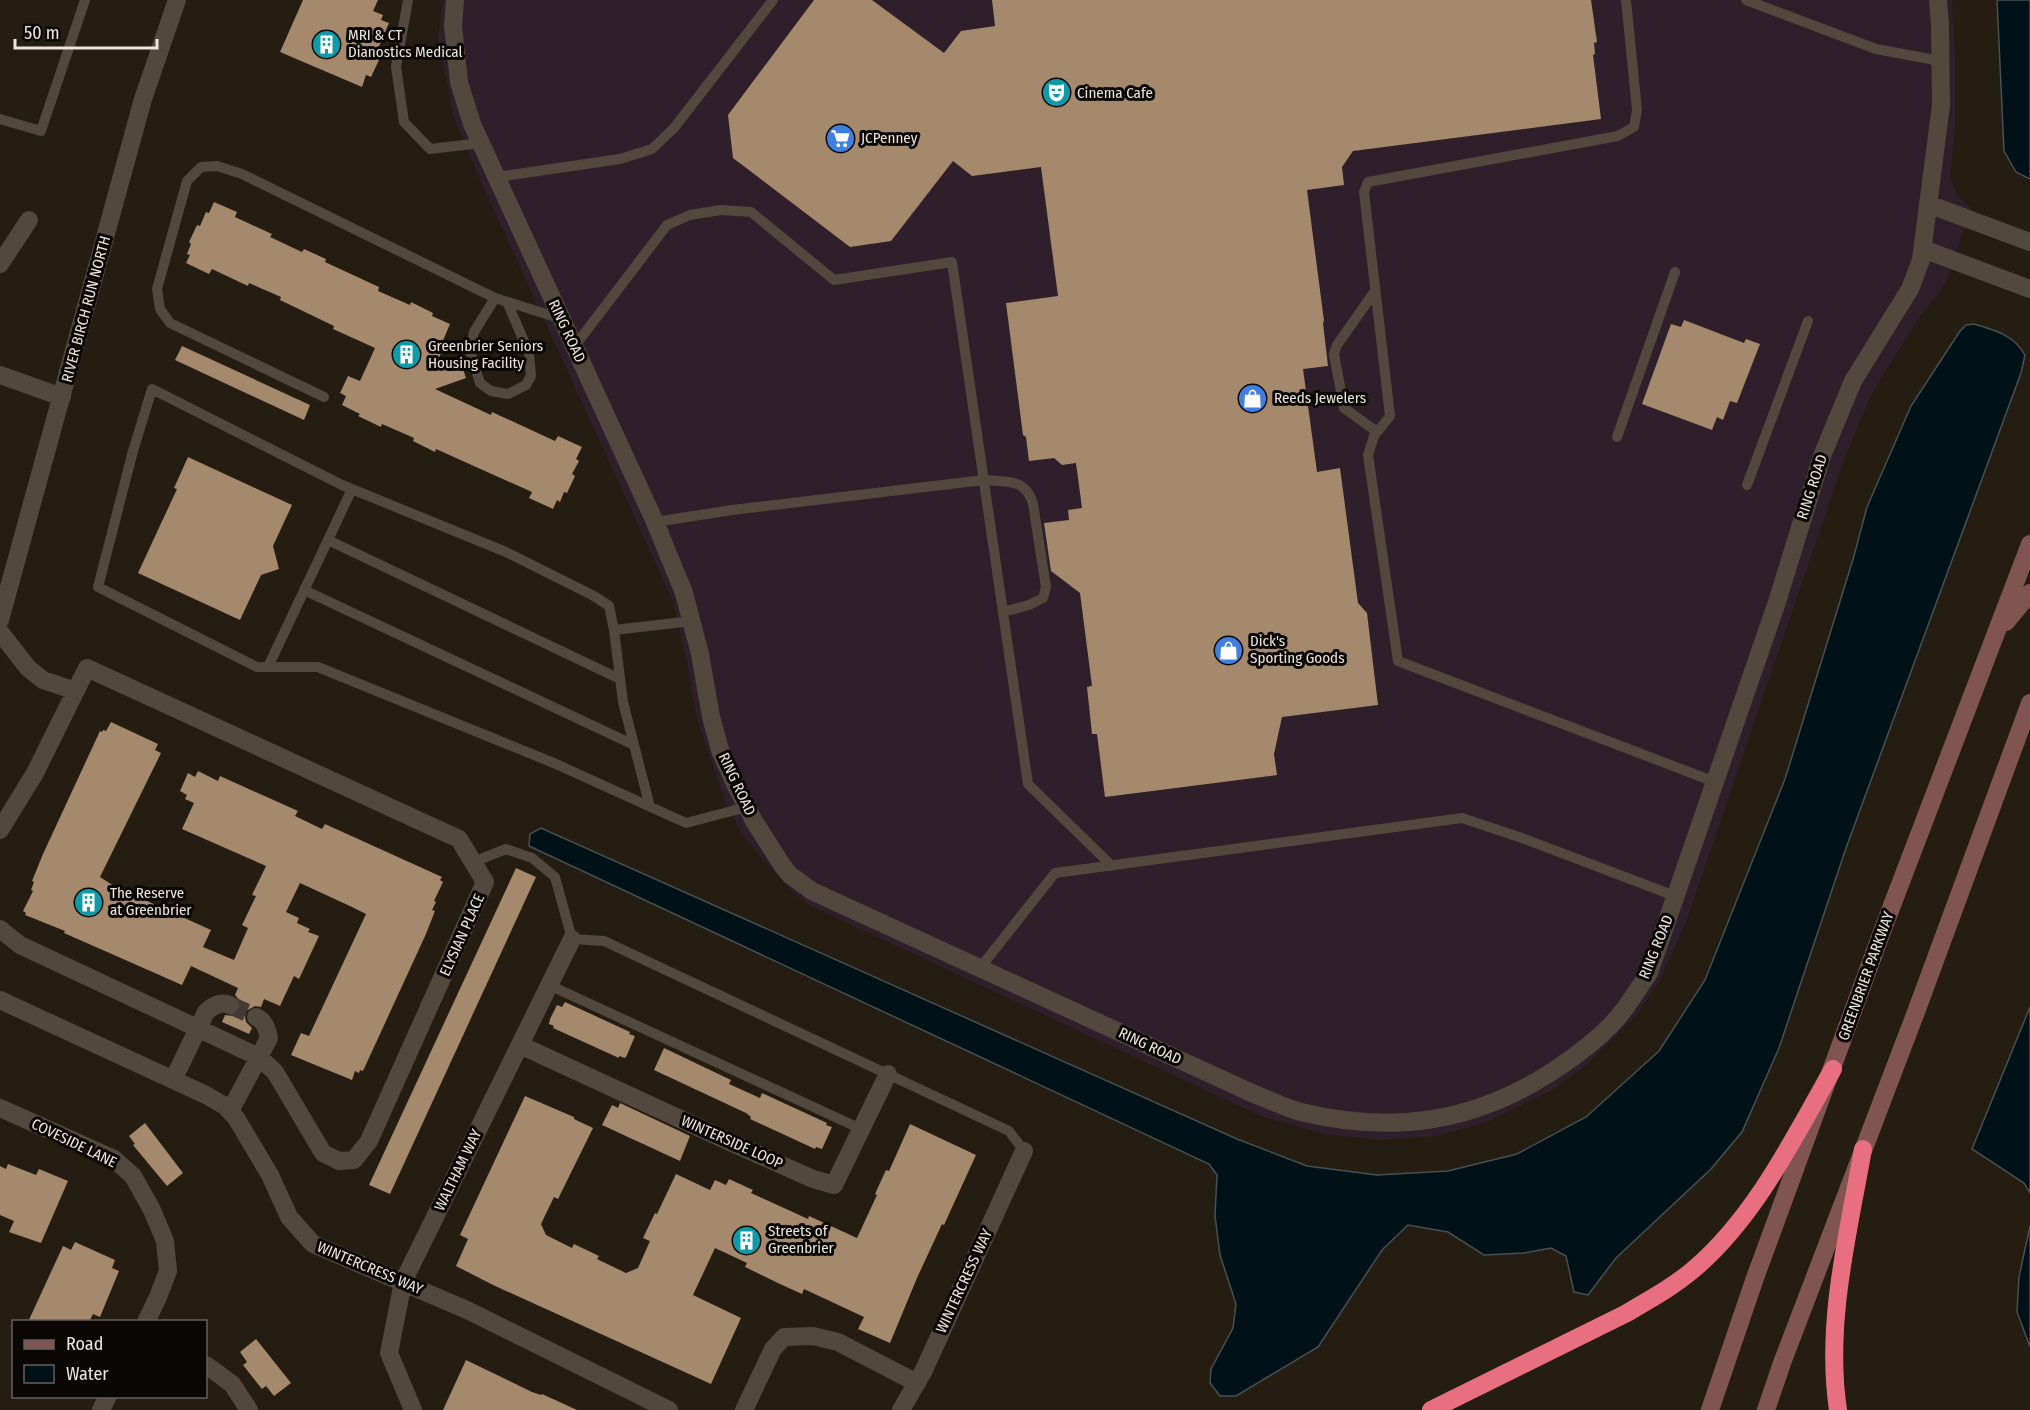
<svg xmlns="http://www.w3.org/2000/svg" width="2030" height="1410" viewBox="0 0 2030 1410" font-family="'Fira Sans Condensed',sans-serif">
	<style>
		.commercial { fill: #2f1f2a }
		.water { fill: #001217; stroke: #475153; stroke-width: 1.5 }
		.building { fill: #a5896c }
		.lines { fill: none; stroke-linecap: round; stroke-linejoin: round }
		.street-tunnel { stroke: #433a31; stroke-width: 18; stroke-dasharray: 18 9; stroke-linecap: butt }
		.lane { stroke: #53483d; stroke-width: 10 }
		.street { stroke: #53483d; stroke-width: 18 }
		.secondary { stroke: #7f5451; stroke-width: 18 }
		.highway { stroke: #e76f80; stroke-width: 18 }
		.labels { text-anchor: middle; stroke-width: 6; stroke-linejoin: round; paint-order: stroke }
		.poi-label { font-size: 15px; fill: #ece5df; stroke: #0b0704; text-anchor: start }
		.street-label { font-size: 15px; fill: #ece5df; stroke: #0b0704 }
	</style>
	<rect width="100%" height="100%" fill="#251c12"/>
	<path class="commercial" d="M443,0H1952L1955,53V127L1950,176L1958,197L1971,208L1946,283L1916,322L1871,395L1844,460L1685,925L1659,982L1637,1014L1586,1065L1554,1089L1485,1123L1435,1136L1377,1140L1325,1134L1263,1117L811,906L793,893L743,836L725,801L696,716L687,662L673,601L479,178L453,115L438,38Z"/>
	<path class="water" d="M1997,0H2030V179L2016,172L2004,151Z
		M1974,324C1995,330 2014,335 2025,355L2021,373L1846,848L1779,1048L1742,1132L1711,1169L1616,1258L1588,1295L1574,1292L1566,1256L1551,1248L1524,1253L1484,1255L1448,1232L1408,1225L1382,1250L1318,1347L1236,1396H1220L1210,1383L1211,1369L1233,1328L1236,1304L1220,1255L1215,1216L1217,1175L1209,1164L529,846L530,834L541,828L1237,1139L1307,1166L1377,1175L1448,1171L1517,1154L1586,1117L1659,1051L1705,980L1785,779L1854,556L1867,507L1911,406L1960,331L1966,325Z
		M2030,1007V1193L2024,1183L1972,1149Z
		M2030,1226V1347L2017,1312L2019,1277Z"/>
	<path class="building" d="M303,0H378L373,11L383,15L381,20L389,23L374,58L379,60L371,77L366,75L362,87L280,52Z
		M814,0H872L944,53L961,31L995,26L992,0H1591L1597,42L1594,43L1595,54L1593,55L1601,119L1353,151L1342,167L1344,185L1307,190L1324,321L1323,323L1328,366L1303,369L1317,472L1340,468L1358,603L1367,613L1378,705L1282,717L1274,754L1277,775L1105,797L1097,734H1092L1087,687L1092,686L1080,593L1051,571L1044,523L1069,520L1068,510L1082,508L1076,463L1062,465L1054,458L1029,461L1026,437L1023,435L1006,303L1058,296L1041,167L972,176L953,161L891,241L850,247L733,158L728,115Z
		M214,202L237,212L235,217L272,234L270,237L302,252L304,249L326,259L325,262L379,287L378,291L410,305L411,302L433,313L432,316L450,324L439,350L442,351L433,370L460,360L466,378L435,389L491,415L492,412L555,441L558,436L582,447L576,459L579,461L572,474L575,476L567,493L564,492L560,502L557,500L553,509L529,498L532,492L436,449L435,452L413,441L414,438L382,424L381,427L358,416L360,414L342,405L346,396L340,393L348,376L360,381L375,348L333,329L334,326L280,300L281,297L249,283L248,286L212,269L209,274L186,263L190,255L187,254L191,244L189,242L197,225L200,226L206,212L209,213Z
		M1684,320L1744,343L1746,339L1760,344L1737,403L1730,401L1723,420L1717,417L1712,430L1642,404L1671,324L1681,327Z
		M182,346L310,405L304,420L175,360Z
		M188,457L292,505L273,546L279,569L261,575L240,620L138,573L177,489L174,488Z
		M111,722L158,744L155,750L161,753L100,877L114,886L211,930L203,947L234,960L248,928L242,925L256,896L252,895L266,866L182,829L194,803L185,799L187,795L180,791L188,773L195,777L198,771L218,781L220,776L298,811L295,816L322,829L325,824L442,877L440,880L443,882L434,901L436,902L432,910L435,911L426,934L363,1071L360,1070L359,1073L355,1071L352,1080L291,1055L301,1033L309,1036L366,914L352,907L300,883L286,912L299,918L297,923L310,929L308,932L319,936L299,979L294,976L280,1006L264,999L261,1007L255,1006L246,1011L245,1017L246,1022L252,1028L249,1034L222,1022L225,1015L233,1016L241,1009V1002L235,995L238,988L191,966L182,985L64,933L65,931L25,915L26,913L23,911L33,891L31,890L34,882L32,881L43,854L100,731L102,732L103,730L106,731Z
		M516,868L536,877L390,1194L369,1185Z
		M565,1002L630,1032L629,1034L635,1036L627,1055L625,1058L619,1056V1058L553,1028L554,1026L549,1024L550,1019L557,1005L562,1007Z
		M664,1048L731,1080L729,1084L760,1098L762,1093L827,1123L826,1125L832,1127L822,1149L816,1147L815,1149L750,1119L751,1117L746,1113L654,1070Z
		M525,1096L574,1117V1119L593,1128L558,1199L554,1197L541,1224L546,1235L572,1248L574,1244L599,1256L597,1259L626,1273L638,1268L650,1241L643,1238L655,1213L657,1214L676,1174L710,1190L715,1180L726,1185L729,1179L753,1190L751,1193L808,1219L809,1216L857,1238L877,1195L875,1194L886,1170L889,1171L910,1124L976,1155L944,1225L942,1224L917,1278L890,1343L858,1329L864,1317L804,1289L802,1294L780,1284L745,1267L747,1263L715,1248L693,1295L741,1318L711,1384L493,1285L456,1266L468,1239L460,1235Z
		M620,1103L690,1136L680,1161L602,1125L612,1105L618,1108Z
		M145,1123L183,1173L167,1186L133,1145L135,1144L129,1136Z
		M8,1164L36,1175L39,1169L68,1181L41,1243L9,1232L14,1221L0,1215V1166L6,1169Z
		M75,1242L115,1260L112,1268L119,1271L100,1317L93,1314L89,1322H28L63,1246L71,1250Z
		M256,1339L291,1383L274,1396L266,1386L262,1389L243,1365L247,1362L240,1352Z
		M466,1360L532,1392L541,1395L542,1394L577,1410H443Z"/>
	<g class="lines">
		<path class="street-tunnel" d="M230,1005L256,1017"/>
		<path class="lane" d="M408,0L396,67L404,122L430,149L481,143
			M1626,0L1637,110L1634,127L1618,136L1368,182L1364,192L1390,416L1374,436L1368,455L1398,661L1715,782
			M1746,0L1876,49L1941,61
			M0,119L41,131L85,0
			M497,177L620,159L652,149L674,128L773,0
			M1375,291L1337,345L1334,354L1344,408L1377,432
			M495,298L474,332L470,351L480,383L491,391L508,394L526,385L531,376L529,353L508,304
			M574,347L667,225L690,215L721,210L751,212L834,280L952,262L1028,784L1112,866
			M324,397L170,323L160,309L157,289L187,181L201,167L217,166L242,174L495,298L562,319
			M1617,437L1675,272
			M1747,485L1808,321
			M655,522L732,510L984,480C1007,482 1026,478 1033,504L1046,587L1043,598L1029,605L1003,612
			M328,540L620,679
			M304,590L634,745
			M692,621L614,630L609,606L594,596L506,552L342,485L152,389L133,451L98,587L257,667H318L556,764L686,823L747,807
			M614,630L623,702L650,807
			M268,667L352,489
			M473,862L506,849L532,858L555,877L572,939L604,941L1009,1131L1024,1151
			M980,968L1055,873L1462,818L1522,838L1675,896
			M549,985L861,1129"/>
		<path class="street" d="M455,0L453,26L459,82L472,124L655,522L684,593L700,654L711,717L721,753L737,788L754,821L782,865L790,875L812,891L1254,1094C1270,1100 1285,1108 1301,1112C1392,1134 1471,1123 1550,1073C1576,1056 1604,1036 1623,1011C1632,999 1640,986 1649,973L1777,602L1822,456L1853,381L1910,289L1921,260L1941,105L1940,24L1938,0
			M1928,204L2030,242
			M1923,249L2030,289
			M0,264L29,220
			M0,375L62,397
			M0,620L143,99L177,0
			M0,632L28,668L43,680L76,691
			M0,830L35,773L87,668L459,839L485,882L369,1141L354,1160L339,1161L323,1153L275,1072L259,1057L20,945L0,929
			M0,1000L206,1095L225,1106L236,1118L270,1175L289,1217L313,1244L467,1310L669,1410
			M520,1045L730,1142L813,1179L834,1185L888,1074
			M173,1080L206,1012C213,1006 220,1001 230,1005
			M0,1108L114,1159L133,1176L152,1210L165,1241L168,1271L158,1297L146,1322
			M230,1111L269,1038C267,1029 265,1021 256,1017
			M206,1365L232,1384L249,1410
			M101,1410L108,1396
			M413,1410L389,1353L403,1282L572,939
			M744,1410L773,1349L784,1337L813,1336L838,1342L917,1383
			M901,1410L923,1372L1024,1151"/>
		<path class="secondary" d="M2006,622L2030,593
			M1710,1410L1755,1278L1883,929L2030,544
			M1766,1410L1782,1363L1916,1012L2030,703"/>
		<path class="highway" d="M1431,1410L1625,1314C1649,1300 1673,1287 1694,1269C1755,1217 1794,1138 1833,1069
			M1838,1410C1825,1323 1848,1235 1863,1149"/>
	</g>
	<defs>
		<symbol id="building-disc" viewBox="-11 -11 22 22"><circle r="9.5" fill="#0f9aa8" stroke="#0b0704"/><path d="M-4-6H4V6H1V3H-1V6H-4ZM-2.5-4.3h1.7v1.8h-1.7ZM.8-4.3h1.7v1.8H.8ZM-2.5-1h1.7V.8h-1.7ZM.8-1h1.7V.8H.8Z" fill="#fff"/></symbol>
		<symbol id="theatre-disc" viewBox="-11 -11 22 22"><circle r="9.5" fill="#0f9aa8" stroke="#0b0704"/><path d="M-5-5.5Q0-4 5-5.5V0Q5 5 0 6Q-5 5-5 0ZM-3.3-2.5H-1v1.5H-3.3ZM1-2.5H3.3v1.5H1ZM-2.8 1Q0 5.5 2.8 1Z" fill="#fff"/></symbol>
		<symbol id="supermarket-disc" viewBox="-11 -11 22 22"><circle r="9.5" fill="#3f7fe0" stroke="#0b0704"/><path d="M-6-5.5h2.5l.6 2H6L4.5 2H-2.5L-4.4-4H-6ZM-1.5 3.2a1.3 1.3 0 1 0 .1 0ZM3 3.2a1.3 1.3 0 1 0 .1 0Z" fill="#fff"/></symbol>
		<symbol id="shop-disc" viewBox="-11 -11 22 22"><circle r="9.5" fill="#3f7fe0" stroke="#0b0704"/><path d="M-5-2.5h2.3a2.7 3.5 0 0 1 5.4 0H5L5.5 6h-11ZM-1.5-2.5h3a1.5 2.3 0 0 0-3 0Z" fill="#fff"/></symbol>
	</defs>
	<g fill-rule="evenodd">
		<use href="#building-disc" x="310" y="28" width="33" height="33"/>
		<use href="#theatre-disc" x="1040" y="76" width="33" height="33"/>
		<use href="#supermarket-disc" x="824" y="122" width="33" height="33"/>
		<use href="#building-disc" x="390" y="338" width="33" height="33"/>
		<use href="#shop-disc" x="1236" y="382" width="33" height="33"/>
		<use href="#shop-disc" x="1212" y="634" width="33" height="33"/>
		<use href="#building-disc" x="72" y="886" width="33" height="33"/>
		<use href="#building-disc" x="730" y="1224" width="33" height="33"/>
	</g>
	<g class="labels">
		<g class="poi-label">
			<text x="348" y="40">MRI &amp; CT<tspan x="348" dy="17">Dianostics Medical</tspan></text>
			<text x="1077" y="98">Cinema Cafe</text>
			<text x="861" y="143">JCPenney</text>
			<text x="428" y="351">Greenbrier Seniors<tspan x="428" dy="17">Housing Facility</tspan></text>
			<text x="1274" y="403">Reeds Jewelers</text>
			<text x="1250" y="646">Dick's<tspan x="1250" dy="17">Sporting Goods</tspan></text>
			<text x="110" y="898">The Reserve<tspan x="110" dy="17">at Greenbrier</tspan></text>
			<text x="768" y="1236">Streets of<tspan x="768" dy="17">Greenbrier</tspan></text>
		</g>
		<g class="street-label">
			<text transform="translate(86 309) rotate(-75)" y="5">RIVER BIRCH RUN NORTH</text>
			<text transform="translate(567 331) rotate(65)" y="5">RING ROAD</text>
			<text transform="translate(1812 487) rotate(-72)" y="5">RING ROAD</text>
			<text transform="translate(737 784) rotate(65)" y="5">RING ROAD</text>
			<text transform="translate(462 935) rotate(-66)" y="5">ELYSIAN PLACE</text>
			<text transform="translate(1656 947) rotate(-68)" y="5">RING ROAD</text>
			<text transform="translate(1866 976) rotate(-70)" y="5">GREENBRIER PARKWAY</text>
			<text transform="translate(1150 1046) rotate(25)" y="5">RING ROAD</text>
			<text transform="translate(732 1142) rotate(24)" y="5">WINTERSIDE LOOP</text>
			<text transform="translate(74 1143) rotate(26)" y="5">COVESIDE LANE</text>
			<text transform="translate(458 1170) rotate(-64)" y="5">WALTHAM WAY</text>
			<text transform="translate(370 1268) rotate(23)" y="5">WINTERCRESS WAY</text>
			<text transform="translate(964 1281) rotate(-65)" y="5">WINTERCRESS WAY</text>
		</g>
	</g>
	<rect x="12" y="1320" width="195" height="78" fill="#0b0704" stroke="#65605c" stroke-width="1.5"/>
	<rect x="24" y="1340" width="30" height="9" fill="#7f5451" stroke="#65605c" stroke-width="1.5"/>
	<text x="66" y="1350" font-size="18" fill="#ece5df">Road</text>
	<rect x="24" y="1365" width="30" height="18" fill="#001217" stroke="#65605c" stroke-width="1.5"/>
	<text x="66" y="1380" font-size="18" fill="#ece5df">Water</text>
	<path d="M15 39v9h142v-9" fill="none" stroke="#ece5df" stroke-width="3"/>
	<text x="24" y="39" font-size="18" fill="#ece5df" stroke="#0b0704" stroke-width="4.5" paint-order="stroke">50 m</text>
</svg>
